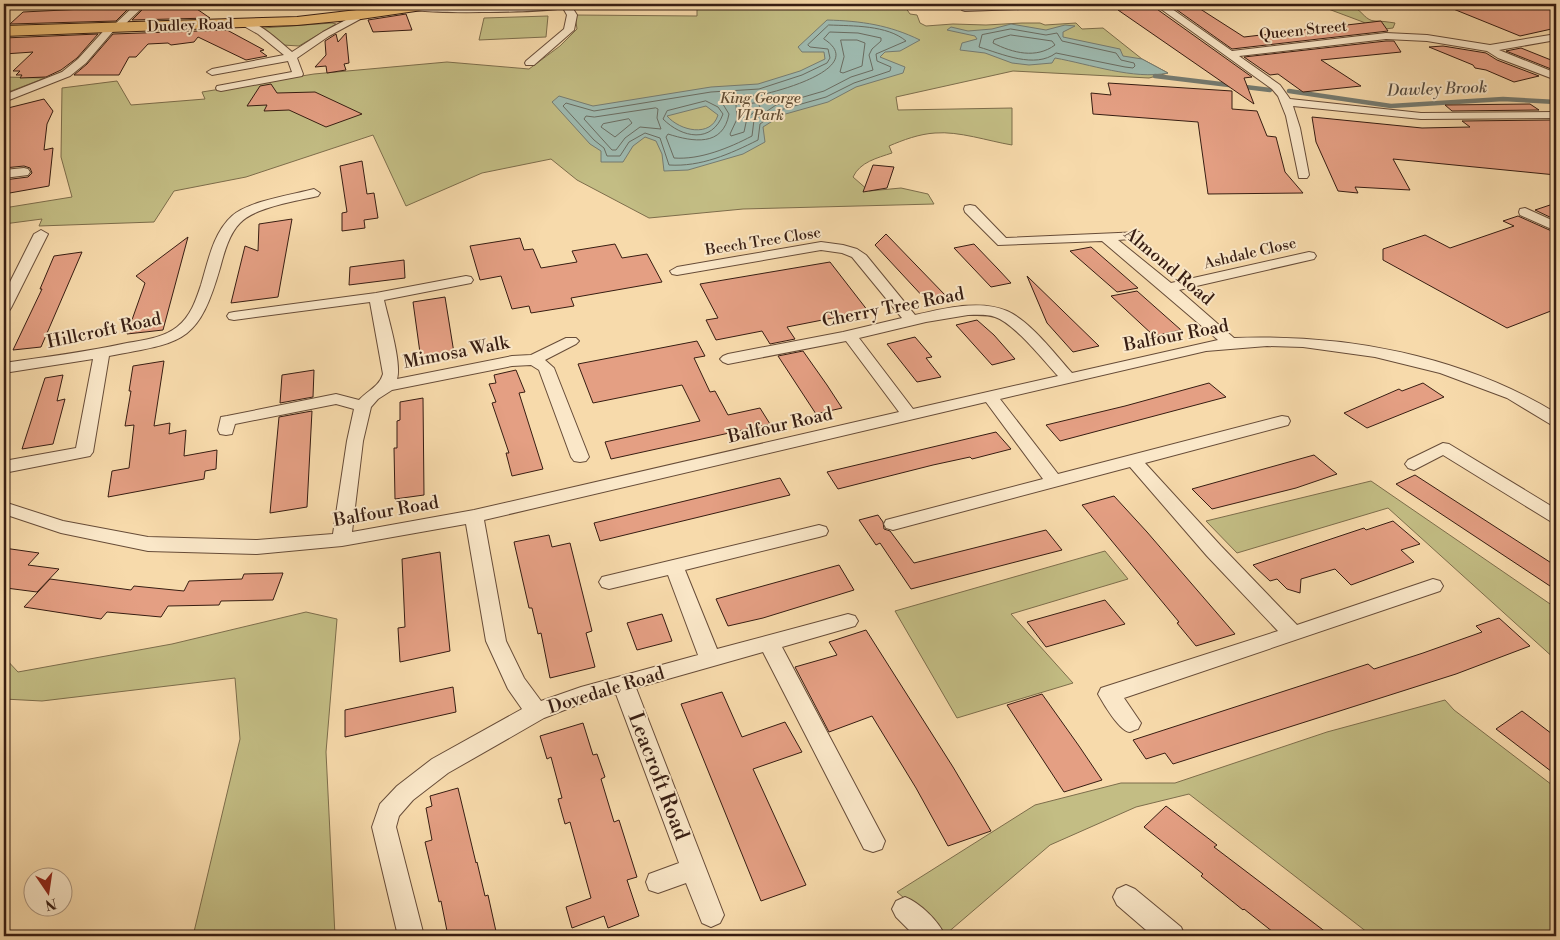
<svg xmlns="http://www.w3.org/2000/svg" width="1560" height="940" viewBox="0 0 1560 940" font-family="'Libre Bodoni',serif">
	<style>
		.green { fill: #c3bd84; stroke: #7d6d4b }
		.water { fill: #9ebab0; stroke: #757b71; fill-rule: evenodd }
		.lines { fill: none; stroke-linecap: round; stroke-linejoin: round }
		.shore { stroke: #6a6c61; stroke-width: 1 }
		.stream { stroke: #757b71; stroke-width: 4.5 }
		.building { fill: #e49f83; stroke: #371d12 }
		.minor-casing { stroke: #674c38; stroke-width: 2 }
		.primary-casing { stroke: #371d12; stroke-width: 2 }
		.minor { fill: #fae7c8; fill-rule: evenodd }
		.primary { fill: #ecbd76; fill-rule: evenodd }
		.labels { text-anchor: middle; stroke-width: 4; stroke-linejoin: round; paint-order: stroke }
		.far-street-label { font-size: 15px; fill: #371d12; stroke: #fae7c8 }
		.far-park-label { font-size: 15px; font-style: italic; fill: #614d34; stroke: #fae7c8 }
		.far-water-label { font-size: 16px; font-style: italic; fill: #564c41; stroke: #fae7c8 }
		.street-label { font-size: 18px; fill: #371d12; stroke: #fae7c8 }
		.near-street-label { font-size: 21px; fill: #371d12; stroke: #fae7c8 }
	</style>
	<rect width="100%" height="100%" fill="#f7daab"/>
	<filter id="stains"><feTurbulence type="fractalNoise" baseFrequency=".004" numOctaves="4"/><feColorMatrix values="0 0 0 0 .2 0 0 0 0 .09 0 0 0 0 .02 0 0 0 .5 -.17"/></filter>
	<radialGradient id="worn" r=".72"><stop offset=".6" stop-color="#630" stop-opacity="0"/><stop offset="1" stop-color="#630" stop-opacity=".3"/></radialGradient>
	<path class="green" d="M697,4H903L910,14L917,15L920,23L926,26L953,24L986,25L1022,23H1040L1045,25L1076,23L1082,29L1103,28L1142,59L1168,73L1149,78L1013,71L896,97L898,110L1012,108V145C988,141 959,131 935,133C919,134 903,140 889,146L892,153C877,158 860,162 853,177L869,191L901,188L928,194L934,204L743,209L649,218L577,180L551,159L482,173L406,206L373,135L246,177L174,191L154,222L39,226L42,219L4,224V208L72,197L61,157L62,88L117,81L131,105L205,99L202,92L314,74L447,62L529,69L560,46L577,29L575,15L697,16Z
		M1315,4C1329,4 1342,4 1355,8C1362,11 1366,21 1375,21C1382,21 1388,22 1395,23L1393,28L1377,30L1363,22Z
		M548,16L546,37L479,40L484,18Z
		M332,23L336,24L299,46L283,45L263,28Z
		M4,77L45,78L11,91H4Z
		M1371,481L1556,608V660L1388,508L1237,553L1206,521Z
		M1105,551L1128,579L1011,614L1073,683L957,718L895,611Z
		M306,612L337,619L326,752L335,936H193L240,739L235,678L42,701L4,699V657L18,672L172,644Z
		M1445,700L1454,710L1556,788V936H1372L1189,794L1136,807L1050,845L946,934L897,892L1035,805L1121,783H1175L1327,732Z"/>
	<path class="water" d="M827,20C862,21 889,25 920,40L900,51L885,52L880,57L905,67L903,73L856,87L828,102L782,115L763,127L765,142L743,154L688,170L664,171L662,154L656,141L645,137L633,146L623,162H601V151L590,144L552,102L559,96L593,106L711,87L758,84L800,71L825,59L824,52H802L798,47ZM706,106L718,115C711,138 680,131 667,116Z
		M1011,24L1046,30L1065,25L1075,26L1063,32V37L1120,49L1123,56L1142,59L1168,73C1134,80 1089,64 1055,58L1052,63L1029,65L1012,63L985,53L960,50L962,43L977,39L975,36L947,30L951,27L968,31L992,29Z"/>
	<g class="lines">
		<path class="shore" d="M829,25C853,26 887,25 906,41L876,54L877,61L891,67L890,71L854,83L826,97L780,110L760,124L758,140C730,154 701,167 669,165L660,138L645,133L629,142L620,156H607L604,148L594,140L563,106L566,103L594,111L711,92L759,89L802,75L827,63L830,58L828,49L810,47L808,45Z
			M1011,29L1046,35L1057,33L1062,41L1116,53L1121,60L1134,63L1135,66L1133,68L1125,67L1056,53C1035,69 1002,54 979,47L982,35Z
			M830,32L858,33L881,38V41L872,49L869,55L873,70L851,77L824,91L776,105L754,120L752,136C729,148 700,160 674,158L666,137L668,134C693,142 723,147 729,114L721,101L722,98C735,97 748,97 760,95C780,91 868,67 824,39Z
			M1011,35L1052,41L1055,45C1036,59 1013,53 993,43L994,40Z
			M841,40H857L865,43L862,66L843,73L840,72L844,57Z
			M706,101L718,107L723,114C712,144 682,138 663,119L667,111Z
			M758,103L760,107L747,118L744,132L731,136L730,134L737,119L736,105Z
			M656,108L658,109L657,118L661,129L640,127L625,138L616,150H612L584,119L586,116L594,117Z
			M629,119L632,123L615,137L601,127L603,124Z"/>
		<path class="stream" d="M1155,76L1270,90
			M1289,91L1391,106L1503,99L1556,102"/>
	</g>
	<path class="building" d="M1183,4L1194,5L1244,37L1381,21L1388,31L1232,49L1170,5Z
		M1441,4H1556V28L1520,36Z
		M191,5L210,18L132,20L146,6Z
		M125,7H130L116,21L10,24L23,12Z
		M1154,7L1252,77L1244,78L1254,104L1118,10Z
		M406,14L412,30L373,32L368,20Z
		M227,30L264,50L260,51L267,56L246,60L198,37L194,42L171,45L168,43L148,44L136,57H129L119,75H74L87,64L113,34Z
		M346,33L349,63L344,64L346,70L327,73L326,66L315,67L326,55L325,41L336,34L338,42Z
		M98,34L77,58L61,70L46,77L20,78L22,75H16L20,71H13L33,52L4,54V38Z
		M1386,41H1394L1401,52L1321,60L1361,86L1303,92L1278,74L1270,75L1244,57Z
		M1443,46L1486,53L1497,60L1539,76L1514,82L1486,70L1475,68L1473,65L1429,47Z
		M1521,48L1556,62V71L1506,51Z
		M1108,83L1232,91V109L1257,111L1267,136L1276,137L1285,172L1303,193L1208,194L1198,122L1093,114L1091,93L1111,95Z
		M271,84L277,93L315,92L362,114L326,127L289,110L264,111L267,105L247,106L260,86Z
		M44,99L53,111L47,124L44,150L53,148L49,186L4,194V180L28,177L32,173L30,168L24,166L4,168V109Z
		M1530,104L1539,110L1452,111L1445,105Z
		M1312,117L1422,128L1470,127L1462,121L1551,120L1556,124V175L1393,159L1410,190L1355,187L1358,193L1338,191L1316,142Z
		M362,161L367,194L374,193L378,218L364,220L365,228L342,231V213L347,212L340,166Z
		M873,165L894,167L887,188L863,192Z
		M1556,203V220L1535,210Z
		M1518,216L1556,233V309L1507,328L1383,260V249L1425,235L1450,248L1514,226L1503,221Z
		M292,219L278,297L231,303L245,246L258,251L259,224Z
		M886,234L946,296L926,300L875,245Z
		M188,237L163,330L127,334L145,283L136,276Z
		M520,238L524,250L533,249L541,268L577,262L572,251L615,244L622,258L647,254L662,282L571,298L574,306L531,313L529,306L512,309L501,276L480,280L470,246Z
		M974,244L998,269L1011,283L991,287L954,248Z
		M1091,247L1122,274L1138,288L1117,292L1070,251Z
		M82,252L41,347L13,350L42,289H40L54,256Z
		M404,260L405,278L349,285L350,267Z
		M830,262L868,311L787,327L795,339L770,344L762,331L716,340L706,320L718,318L700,284Z
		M1027,276L1099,346L1073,352L1047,323Z
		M1137,291L1181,330L1154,336L1111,296Z
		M445,297L454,353L421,360L413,302Z
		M977,320L994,335L1015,359L992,365L956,325Z
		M915,337L932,357L926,358L941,377L917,382L887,344Z
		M697,341L705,356L694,358L710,392L715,391L728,415L760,408L770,424L611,459L605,442L700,421L682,385L593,403L578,364Z
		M803,351L827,385L842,408L816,414L778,356Z
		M164,361L154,426L170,423L169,434L186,430L184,456L217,450L216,469L205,471L204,479L108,497L112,471L129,468L134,425L125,426L131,391H129L133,366Z
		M314,370L313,397L280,403L282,375Z
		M516,370L525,392L519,393L543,469L512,476L506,453H509L492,403L496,402L489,384L496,383L494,375Z
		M63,375L57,401L65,399L53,444L22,449L45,378Z
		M1209,383L1226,397L1060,441L1046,425L1125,406Z
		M1423,383L1444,397L1367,428L1344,413L1399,389L1402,391Z
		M423,398L424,495L395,499L394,448H397V421L400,420V402Z
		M312,411L307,507L270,513L279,417Z
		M996,432L1011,449L972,459L970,457L933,465L838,489L827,472Z
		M1314,455L1337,474L1296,488L1212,509L1192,489Z
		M1415,475L1556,566V590L1396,484Z
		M780,478L790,495L600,541L594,523Z
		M1114,496L1147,532L1235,634L1196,646L1177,623L1179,622L1082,505Z
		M878,515L883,522L884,529L890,531L914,563L1046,530L1062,550L911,589L880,543L876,545L859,520Z
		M1393,521L1420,544L1401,550L1414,562L1351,585L1335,569L1301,579L1300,593L1287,589L1277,579L1270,581L1253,565L1364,528L1366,530Z
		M549,535L552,547L570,543L592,631L586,633L595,667L550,678L541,633L538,634L532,608H529L514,542Z
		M4,548L39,553L28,565L59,569L37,592L6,588L4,590Z
		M440,552L450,651L400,662L398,628L405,627L402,559Z
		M839,565L854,590L763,618L728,626L716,599Z
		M283,573L273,600L221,601L219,605L168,606L161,617L107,612L101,619L24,607L50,579L131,590L134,586L184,591L189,581L242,579L244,574Z
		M1105,600L1125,624L1046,647L1027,622Z
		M662,614L672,641L637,650L627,623Z
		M1499,618L1530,646L1456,674L1173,764L1165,753L1146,759L1133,740L1368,664L1374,669L1423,653L1482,632L1476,626Z
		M866,630L953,767L991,831L948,846L916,788L872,716L829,732L795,667L837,655L829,642Z
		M453,687L456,712L345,737V710Z
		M722,692L742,737L785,722L802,752L753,769L806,885L761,901L681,704Z
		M1042,694L1079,746L1102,780L1064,792L1007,705Z
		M1522,711L1556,737V775L1496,729Z
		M583,723L593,755L597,754L605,777L601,779L614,822L619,820L637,877L627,880L639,916L608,928L604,916L572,928L566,907L591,898L570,822L565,824L558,799L562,798L551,757L547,759L540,736Z
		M458,788L476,863L477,862L485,896L488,895L497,936H448L441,901L439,902L425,842L432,840L426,808L432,806L430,796Z
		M1166,806L1217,845L1214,847L1331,936H1278L1244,909L1243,910L1201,876L1203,874L1144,827Z"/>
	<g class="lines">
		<defs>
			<path id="minor" d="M136,4H146L120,29H115L86,63L70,76L4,102V95L62,72L78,59L109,25H114Z
				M570,4L577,15L574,30L534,65H526L525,63L526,61L564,29L567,15L563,8C547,12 417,15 408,8L413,5L437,7Z
				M958,4H1022L1025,6L1020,9L965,11L962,10Z
				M1154,4H1165L1232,51L1386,33L1427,35L1490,45L1556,34V40L1499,50L1556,73V80L1498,58L1487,51L1427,41L1386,39L1239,56L1280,85L1290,99L1421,113L1556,112V118L1421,119L1293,106L1300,128L1309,175L1307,178H1299L1286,116L1278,96L1272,89Z
				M361,12L364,13V17L329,36L297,58L303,74L302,76L221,91L217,90L216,88L217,86L292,72L288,61L212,75L207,72L212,69L284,55L258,34L242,25V21C256,18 281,43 292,52L323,32Z
				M24,168L28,169L30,172L28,175L4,178V170Z
				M314,189L320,193L318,196C297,201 255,207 240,223C229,234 224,253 220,268C198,344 183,342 109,356L93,452L90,456L4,473V461L76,448L93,359L4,373V363C45,357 86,352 127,343C144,340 163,338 177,327C191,316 196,300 201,285C208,262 213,233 232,216C249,201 291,195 314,189Z
				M970,205L975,206L1006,238L1141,232L1143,235L1141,238L1118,240L1171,283L1309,252L1314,253L1316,256L1314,259L1179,290L1234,338C1345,334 1460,355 1556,413V425L1550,424L1507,398L1440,373L1375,357L1303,347L1267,346L1206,351L1000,399L1058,474L1282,416L1288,417L1290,421L1288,425L1145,463L1221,546L1297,625L1433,579L1440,581L1443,586L1440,591L1124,698L1141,723L1138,729C1137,729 1130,732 1130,732C1120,732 1103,703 1098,694L1101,688L1278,631L1207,556L1130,467L893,530L886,528L884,524L886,520L1043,479L986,402L484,520L506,641L524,678L541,701L581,687L698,655L668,575L609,589L602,587L599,582L602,577L819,525L826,527L828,531L826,535L819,537L685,570L717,649L848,614L855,616L858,621L855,626L782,647L885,841L882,849L873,852L864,849L763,652L636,688L724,915L720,923L711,927L702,923L686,883L658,893L649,890L646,882L649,874L679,863L616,694L585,702L544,718L448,773L413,800L399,816L396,827L424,936H398L372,827L380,804L397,786L432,759L522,709L508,689L486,641L466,524L342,546L257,554L148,551L61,533L4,514V502L63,521L148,537L257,540L333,534L347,441L354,409L336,404L235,424L232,434L226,435L220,434L218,430L221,417L227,416L336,394L359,400C368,390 379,387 383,374L370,302L234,320L229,319L227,316L229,313L234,312L376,293L466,276L471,277L473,280L471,283L384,300C388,318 402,363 397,379L512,356L531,355L566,338H576L579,341L576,344L545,360L554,368L589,457L586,461L580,462L574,461L571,457L539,370L531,365L512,366L392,390L378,399L371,407L363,441L352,532L474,510L899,412L846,341L728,364L723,362L720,359L723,356L728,354L843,332L902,318L852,257L842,253L821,250L677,275L672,274L670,271L677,267L821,242L843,245L857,249L866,255L915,315C943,309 979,299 1007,311C1030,321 1055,354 1072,373L1218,340L1102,241L998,245L965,212L964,209L965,206ZM968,315C977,315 987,314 995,317C1014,323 1044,361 1058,376L913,409L859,338L926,322Z
				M1525,208L1556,222V231L1520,215L1519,212L1520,209Z
				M41,230L48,234L11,308L9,311L4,312V294L34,234Z
				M1443,443L1449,444L1556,509V523L1550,521L1443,455L1414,470L1408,468L1405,464L1408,460Z
				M1126,885L1135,889L1181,927L1185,936H1153L1117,905L1113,897L1117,889Z
				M905,897C920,903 939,921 945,936H915L896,917L892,909L896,901Z"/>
			<path id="primary" d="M408,4H443L441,7L436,8L361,19L297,25L4,36V26L297,17Z"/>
		</defs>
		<use href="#minor" class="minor-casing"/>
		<use href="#primary" class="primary-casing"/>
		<use href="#minor" class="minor"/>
		<use href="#primary" class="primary"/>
	</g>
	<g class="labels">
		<g class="far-street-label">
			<text transform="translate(190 25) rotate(-2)" y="5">Dudley Road</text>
			<text transform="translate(1303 30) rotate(-6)" y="5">Queen Street</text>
			<text transform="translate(763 241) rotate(-9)" y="5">Beech Tree Close</text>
			<text transform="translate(1250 253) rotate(-13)" y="5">Ashdale Close</text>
		</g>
		<g class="far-park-label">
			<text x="760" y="103">King George<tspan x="760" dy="17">VI Park</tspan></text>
		</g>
		<g class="far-water-label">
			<text transform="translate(1437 88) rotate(-2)" y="6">Dawley Brook</text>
		</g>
		<g class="street-label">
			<text transform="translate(1169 266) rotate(40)" y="6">Almond Road</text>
			<text transform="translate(893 307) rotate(-11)" y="6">Cherry Tree Road</text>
			<text transform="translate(104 330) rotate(-12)" y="6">Hillcroft Road</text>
			<text transform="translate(1176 335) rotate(-11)" y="6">Balfour Road</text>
			<text transform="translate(456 352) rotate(-11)" y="6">Mimosa Walk</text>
			<text transform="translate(780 425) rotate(-13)" y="6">Balfour Road</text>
			<text transform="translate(386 511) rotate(-10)" y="6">Balfour Road</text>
			<text transform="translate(606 690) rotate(-17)" y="6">Dovedale Road</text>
		</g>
		<g class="near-street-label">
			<text transform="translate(659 776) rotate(69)" y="7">Leacroft Road</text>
		</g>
	</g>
	<rect width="1560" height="940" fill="none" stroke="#f7daab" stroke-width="20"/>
	<rect x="5" y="5" width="1550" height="930" fill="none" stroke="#371d12" stroke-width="2.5"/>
	<rect x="10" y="10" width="1540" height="920" fill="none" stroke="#371d12"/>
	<g transform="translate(48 892) rotate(167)"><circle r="24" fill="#fae7c8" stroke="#ac967f"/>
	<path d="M0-4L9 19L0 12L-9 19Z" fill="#8f2418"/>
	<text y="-8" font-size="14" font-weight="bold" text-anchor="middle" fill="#371d12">N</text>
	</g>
	<rect width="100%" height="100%" filter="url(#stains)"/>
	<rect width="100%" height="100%" fill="url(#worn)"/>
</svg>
